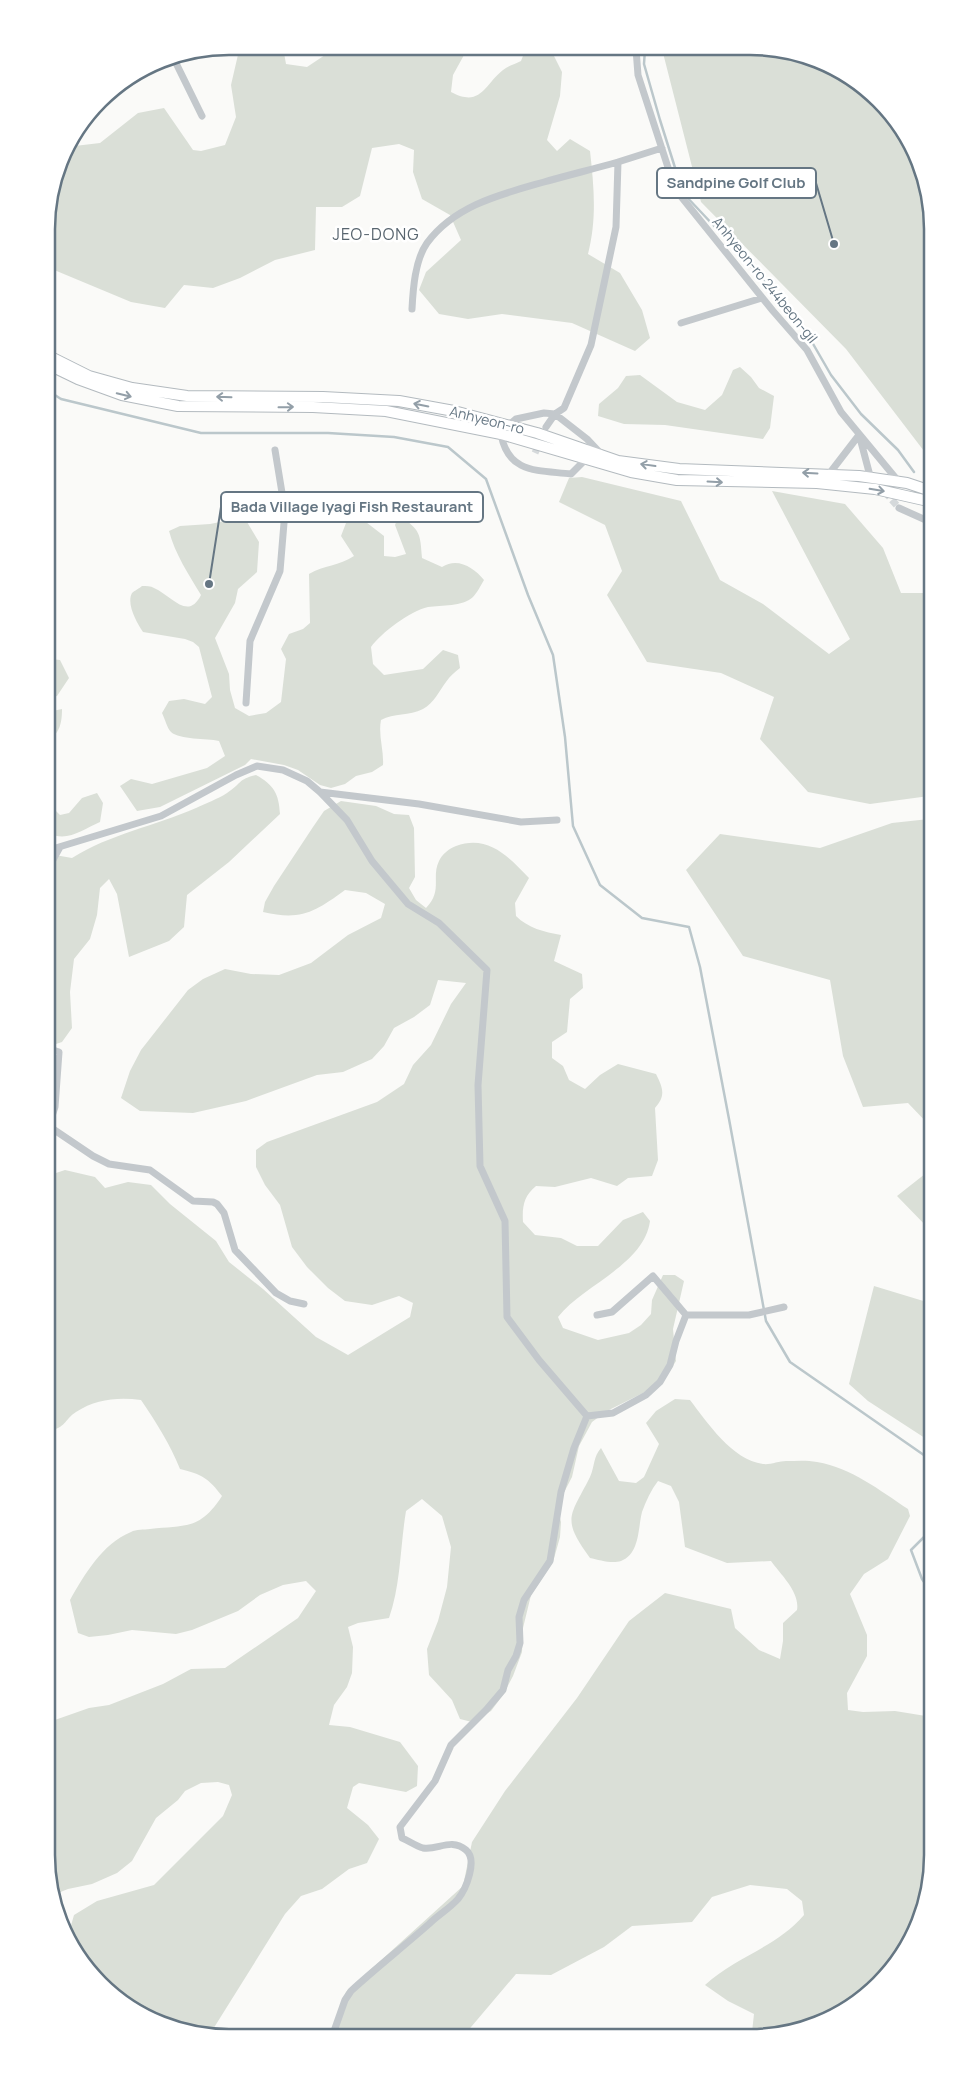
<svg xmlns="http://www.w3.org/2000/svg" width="979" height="2084" viewBox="0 0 979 2084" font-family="Manrope,sans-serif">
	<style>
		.green { fill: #dadfd7 }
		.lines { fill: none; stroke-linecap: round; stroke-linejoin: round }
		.stream { stroke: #bbc7cb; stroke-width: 2.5 }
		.street-tunnel { stroke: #d5d9db; stroke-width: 7; stroke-dasharray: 7 3.5; stroke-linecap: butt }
		.secondary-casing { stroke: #b3babf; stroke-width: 12 }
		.street { stroke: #c3c8cc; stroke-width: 7 }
		.secondary { stroke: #fff; stroke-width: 10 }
		.oneway { stroke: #939fa8 }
		.labels { text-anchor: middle; stroke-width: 5; stroke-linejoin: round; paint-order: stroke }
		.street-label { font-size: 14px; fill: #657683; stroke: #fff }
		.quarter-label { font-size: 16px; letter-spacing: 1px; fill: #57646e; stroke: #fff }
		.rim { fill: none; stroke: #657683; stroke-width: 2.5 }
		.leader { fill: none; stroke: #657683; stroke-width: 2 }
		.callout-dot { fill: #657683; stroke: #fff; stroke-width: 2 }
		.callout { fill: #fff; stroke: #657683; stroke-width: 2 }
		.callout-label { font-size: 15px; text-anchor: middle; font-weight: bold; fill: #657683 }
	</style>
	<rect width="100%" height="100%" fill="#fafaf8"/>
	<path class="green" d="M240,46L281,47H283L286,64L307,67L337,47L464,48V55L453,75L451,92C481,108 484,85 503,70C508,66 515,64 521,61L526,48H550L562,72L560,96L547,140L557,151L570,139L590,151C594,187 597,219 588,254L620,273L642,310L650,338L635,351L572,323L502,314L468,319L439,314L419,290L426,272L461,240L450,215L422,199L413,172L414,150L399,144L372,148L360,196L342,207H316L315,250L275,260L240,278L213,288L184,285L165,308L131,302L47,267V217L66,147L100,143L138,113L164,108L193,150L201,151L225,145L236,117L231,85Z
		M662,49L786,50L831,65L871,92L908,137L926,181L927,455L846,349L701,202Z
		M740,367L751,377L759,388L774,396L770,428L763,439L665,425L624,424L598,416L599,404L618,388L626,376L640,375L677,402L705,410L722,395L733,370Z
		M582,477L681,501L720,580L763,604L829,654L850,639L772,491L845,504L883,548L901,593H928V653L923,657L928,660L929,796L870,804L808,792L760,739L774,697L721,673L647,662L607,595L622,571L605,525L559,502L569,478Z
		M399,515C421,531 420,533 422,558L442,567C458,557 474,568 484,580C481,585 477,593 473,597C462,607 442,605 428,607C410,611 381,633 371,647L373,664L384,675L423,669L443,650L458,655L460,668C455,672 450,676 446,682C439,691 434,703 423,709C409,716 394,713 381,720C378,735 384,750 383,765L372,772L356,776L345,784L331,788L320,785L298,770L284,765L251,759L245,765L160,807L137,811L120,786L131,779L152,784L207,768L225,756L219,741C206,738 180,740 171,732C167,728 165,719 162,713L169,701L184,699L205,704L212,697L199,647L193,642L185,639L143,632C137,623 126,604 132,593C134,591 140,588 142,586C146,586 151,586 154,588C172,596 188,621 201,595C189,575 175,554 169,531L180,526L210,524L235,519L247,522L259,542L257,572L238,589L235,603L215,638L229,674L230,690L235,708L249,716L266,713L281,702L286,659L281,649L289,634L303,629L310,623L309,574C324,565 339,566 354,556L341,536L346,523L362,519L384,536V556L395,557L406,554L395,525Z
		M51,659L60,660L69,678L57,696L48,698V662Z
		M62,709C62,722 60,734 48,740V712Z
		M256,775C274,785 279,794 280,814L229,862L187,895L184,927L169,941L129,957L117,894L109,879L100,888L97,915L90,939L74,959L70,992L72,1028L62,1042L50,1046L49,854L72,858C110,834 155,826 196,808C206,803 218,799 227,793C241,784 238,779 256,775Z
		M97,793L103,803L100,822C83,829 67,843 49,833V804L60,815L69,813L82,798Z
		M341,801L376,806L394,814L409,815L414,828L415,877L409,888L416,900L426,908C443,891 431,877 439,861C442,854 450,848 456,846C488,834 509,857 529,878L515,903L516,916C528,928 544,932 561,935L554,961L582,974L583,988L570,999L567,1032L552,1042V1058L563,1066L569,1080L585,1089L600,1075L618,1064L656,1074C663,1088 666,1096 655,1108L658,1160L652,1176L628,1178L617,1186L591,1178L555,1187L536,1186C524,1196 522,1206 523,1222L535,1235L561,1238L577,1246H598L623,1220L643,1212L650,1221C644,1265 583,1285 558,1317L563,1328L598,1340L629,1333L641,1325L651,1314L652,1300L663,1275H675L684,1281L673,1329L676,1361L668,1374L649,1390L607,1411L592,1422L579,1446L572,1477L557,1506L561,1522L560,1537L553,1562L531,1595L523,1628L522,1652L513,1676L503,1695L491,1711L472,1722L460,1719L452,1700L429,1675L427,1649L438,1621L447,1587L451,1547L442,1516L422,1499L406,1511C400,1547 401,1584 389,1618L358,1623L348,1627L353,1647L352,1673L347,1687L334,1705L329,1725L350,1727L400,1742L418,1766L417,1786L406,1792L359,1783L353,1787L347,1808L368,1825L379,1839L367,1863L349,1869L322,1889L301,1896L285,1914L210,2034C158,2034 107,1999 78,1957C73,1951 71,1943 68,1936L74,1915L97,1901L154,1885L223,1816L232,1795L229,1785L218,1782L201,1783L185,1791L178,1800L156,1818L132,1861L117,1873L92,1884L68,1889L53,1895L52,1721L89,1708L109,1705L163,1684L191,1669L225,1668L298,1618L316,1591L306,1581L283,1585L260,1595L238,1611L192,1630L176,1634L132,1630L108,1635L89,1637L78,1633L70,1600C85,1574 102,1544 131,1532C136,1529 144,1530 150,1529C186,1525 200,1530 222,1496C209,1479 202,1474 180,1469C170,1444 156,1422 141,1400C118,1397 96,1399 76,1412C64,1420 68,1425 51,1431L50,1175L65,1170L95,1177L105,1188L128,1182L151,1185L170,1204L216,1241L229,1262L263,1289L316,1337L348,1355L410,1317L413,1303L399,1296L372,1305L345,1301L328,1288L307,1267L292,1247L280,1205L265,1185L256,1167V1150L267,1142L377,1102L404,1084L413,1065L431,1045L451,1004L466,983L438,980L430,1005L414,1017L394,1028L384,1046L372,1059L343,1072L317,1075L246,1101L193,1113L140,1111L121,1098L130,1071L141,1050L188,990L203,979L225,969L251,974L279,975L311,963L348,935L381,918L385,904L366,893L345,890C315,912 301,921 263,912L265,902L274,886L313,827L324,811Z
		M929,819L930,1126L908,1103L863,1107L843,1056L830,980L743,956L686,870L720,834L820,848L892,823Z
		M930,1170V1230L897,1196Z
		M874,1286L930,1303L931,1442L868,1401L849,1384Z
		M675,1399L690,1400C707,1422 732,1460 763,1464C770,1465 779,1461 786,1461C796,1461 807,1460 817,1462C852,1468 879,1490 908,1509L910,1516L888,1559L864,1574L850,1594L867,1635V1656L847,1693L848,1710L863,1712L895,1711L932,1717V1867L919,1925L888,1975L851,2007L798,2031L752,2032L754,2014L728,2001L705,1985C735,1957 777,1947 804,1915L802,1901L787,1889L750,1885L712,1897L692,1922L632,1926L604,1947L551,1975L516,1974L466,2033L331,2034L346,1992L463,1886L472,1842L505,1791L577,1698L629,1621L665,1593L731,1609L735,1628L759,1650L780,1659L783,1641V1623L797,1610C800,1592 781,1575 771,1561L727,1563L685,1547L679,1502L671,1486L658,1481C651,1490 646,1501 642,1512C638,1527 640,1554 621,1561C612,1564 599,1560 590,1558C561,1518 570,1517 590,1477C595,1466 593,1457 601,1448L619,1481L636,1483L644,1477L659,1444L646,1423L656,1411Z"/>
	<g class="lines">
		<path class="stream" d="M645,49L644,64L660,120L683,193L733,246L801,323L831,375L861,414L898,450L914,472
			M47,390L61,399L201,433H328L394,437L448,447L486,479L528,595L553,655L565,737L573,826L600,885L642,918L689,927L700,967L729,1119L766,1321L790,1362L931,1460
			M931,1520L924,1537L911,1550L922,1579L931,1592"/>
		<path class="street-tunnel" d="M535,453L540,442
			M885,492L899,508"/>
		<defs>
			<path id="secondary" d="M47,355L89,376L132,388L187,396L323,397L399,401L454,411L537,433L618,461L679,469L859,476L907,483L928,490
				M47,364L78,379L122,395L178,406L313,407L386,411L501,434L631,472L677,480L817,483L875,489L928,501"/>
		</defs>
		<use href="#secondary" class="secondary-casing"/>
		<path class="street" d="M636,49L638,75L675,189L773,311L807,350L841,412L899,482
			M173,57L202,116
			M412,309C413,289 415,260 427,243C455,205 502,194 544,182C569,175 593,169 618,162
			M681,323L762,298
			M508,426L516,419L544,413L555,414L587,439L602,455
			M546,427L555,414L564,408L591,345L616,227L618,162L662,148
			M501,434C508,474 538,470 571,474L587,458
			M860,438L869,472
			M829,474L859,435
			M899,508L928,521
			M246,703L250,641L280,571L285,511L275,450
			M320,792L419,804L521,822L557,820
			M49,850L161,816L236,775L257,766L283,770L307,781L320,792L347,820L372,861L408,904L439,923L487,970L478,1085L480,1166L505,1221L507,1317L539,1360L587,1416L613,1413L646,1395L660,1382L670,1365L676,1341L686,1315H749L784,1307
			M49,867L60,847
			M50,1049L59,1052L55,1107L50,1122
			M50,1127L93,1156L109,1164L150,1170L193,1201L213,1202L217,1204L224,1213L235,1250L276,1293L290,1301L304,1304
			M597,1315L612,1312L653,1276L686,1315
			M333,2034L345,2000L351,1991C376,1968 403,1947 429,1924C438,1915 449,1909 458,1899C466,1889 478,1860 466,1850C451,1837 437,1851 423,1848C416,1846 409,1841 402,1838L400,1827L435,1781L451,1745L486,1710L503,1690L508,1670L516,1656L520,1643L519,1617L524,1600L550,1561L561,1492L574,1448L587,1416"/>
		<use href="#secondary" class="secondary"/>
	</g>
	<defs><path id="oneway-shaft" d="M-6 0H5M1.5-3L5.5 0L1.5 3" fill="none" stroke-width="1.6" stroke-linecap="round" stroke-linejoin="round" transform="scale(1.25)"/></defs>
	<g class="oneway">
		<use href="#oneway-shaft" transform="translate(124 395) rotate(14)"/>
		<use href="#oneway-shaft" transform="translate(224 397) rotate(-178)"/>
		<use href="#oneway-shaft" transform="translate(421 405) rotate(-169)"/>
		<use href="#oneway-shaft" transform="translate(286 407) rotate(-1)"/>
		<use href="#oneway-shaft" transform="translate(648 465) rotate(-172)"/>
		<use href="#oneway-shaft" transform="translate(810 473) rotate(-177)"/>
		<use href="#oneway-shaft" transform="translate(715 482) rotate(3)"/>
		<use href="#oneway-shaft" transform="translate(877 490) rotate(9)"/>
	</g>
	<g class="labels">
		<g class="street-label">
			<text transform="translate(765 280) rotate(51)" y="5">Anhyeon-ro 244beon-gil</text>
			<text transform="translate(487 420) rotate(14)" y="5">Anhyeon-ro</text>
		</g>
		<g class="quarter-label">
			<text x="376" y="240">JEO-DONG</text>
		</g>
	</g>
	<path d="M0 0H979V2084H0ZM229 55H750A174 174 0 0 1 924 229V1855A174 174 0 0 1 750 2029H229A174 174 0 0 1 55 1855V229A174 174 0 0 1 229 55Z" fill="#fff" fill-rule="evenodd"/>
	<path class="rim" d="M229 55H750A174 174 0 0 1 924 229V1855A174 174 0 0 1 750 2029H229A174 174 0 0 1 55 1855V229A174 174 0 0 1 229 55Z"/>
	<path class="leader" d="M834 244L816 183M209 584L221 507"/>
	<g class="callout-dot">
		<circle cx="834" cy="244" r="5"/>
		<circle cx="209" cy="584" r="5"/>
	</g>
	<g class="callout">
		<rect x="657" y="168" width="159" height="30" rx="5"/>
		<rect x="221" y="492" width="262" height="30" rx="5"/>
	</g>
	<g class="callout-label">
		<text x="736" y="188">Sandpine Golf Club</text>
		<text x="352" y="512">Bada Village Iyagi Fish Restaurant</text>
	</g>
</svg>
